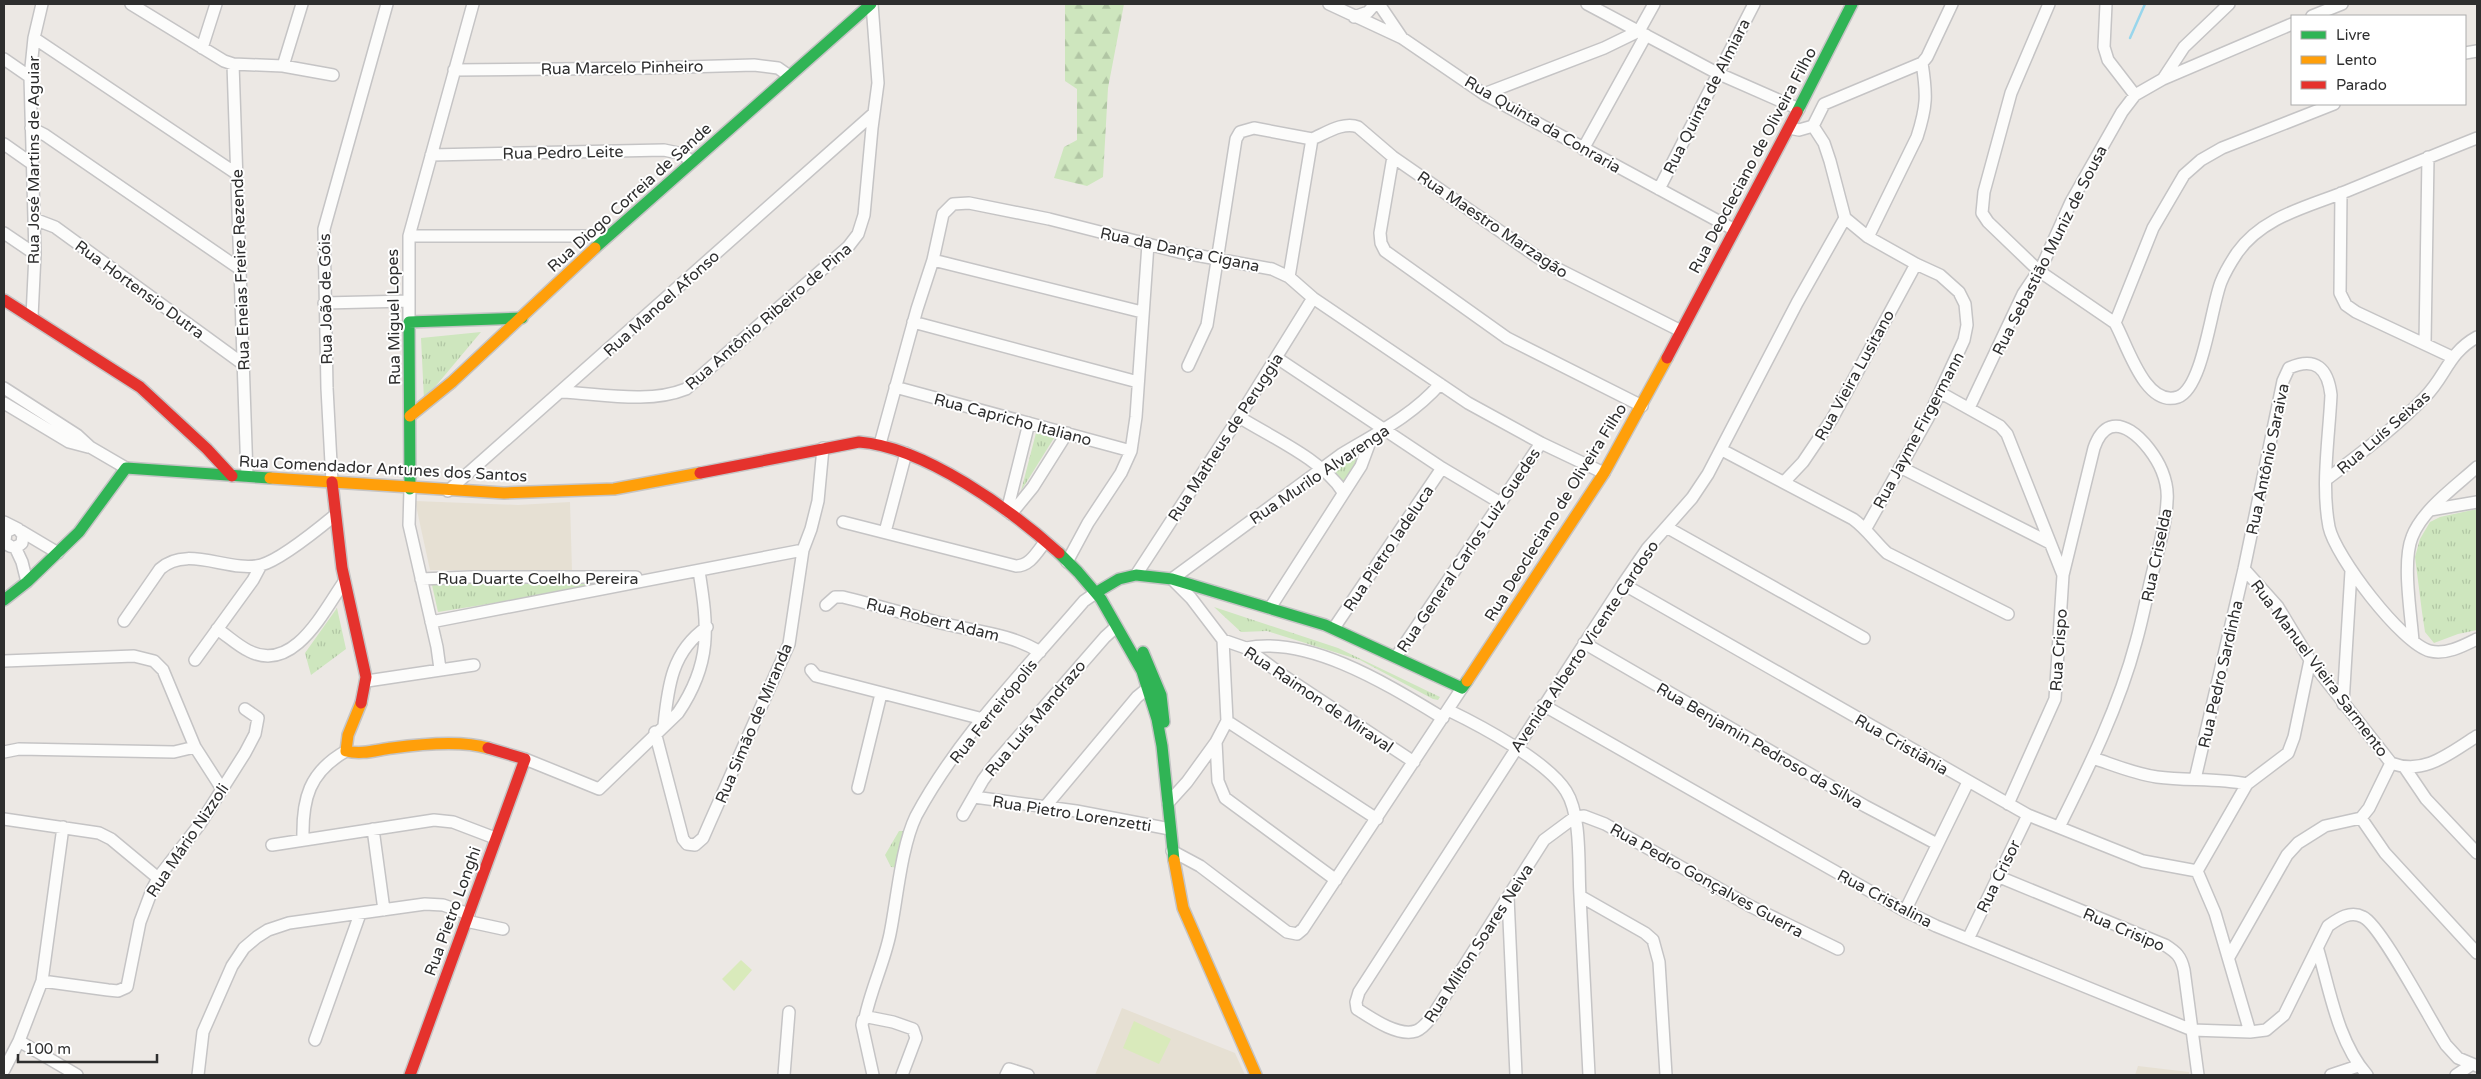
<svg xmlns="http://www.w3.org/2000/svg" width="2481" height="1079" viewBox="0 0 2481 1079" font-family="'Varela Round',sans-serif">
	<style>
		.education { fill: #e6e0d3 }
		.grass { fill: url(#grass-tufts) }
		.forest { fill: url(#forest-firs) }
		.pitch { fill: #d9eabb }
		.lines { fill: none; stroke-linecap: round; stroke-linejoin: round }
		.stream { stroke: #99d6ec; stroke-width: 2.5 }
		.street-casing { stroke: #c5c4c5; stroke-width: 14 }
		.fast-casing { stroke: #c5c4c5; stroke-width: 14 }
		.slow-casing { stroke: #c5c4c5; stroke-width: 14 }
		.jam-casing { stroke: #c5c4c5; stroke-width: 14 }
		.street { stroke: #fcfcfb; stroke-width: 11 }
		.fast { stroke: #30b455; stroke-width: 11 }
		.slow { stroke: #ff9f0a; stroke-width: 11 }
		.jam { stroke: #e5322d; stroke-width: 11 }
		.labels { text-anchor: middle; stroke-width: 4; stroke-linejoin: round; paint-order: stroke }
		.street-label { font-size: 16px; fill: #2e2e2e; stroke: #fff }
	</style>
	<defs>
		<pattern id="grass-tufts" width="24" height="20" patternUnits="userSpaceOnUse" patternTransform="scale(1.25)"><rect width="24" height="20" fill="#cee6be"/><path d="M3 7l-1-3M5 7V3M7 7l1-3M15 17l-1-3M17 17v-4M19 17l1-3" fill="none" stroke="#b1c6a4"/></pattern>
		<pattern id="forest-firs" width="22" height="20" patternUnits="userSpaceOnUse" patternTransform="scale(1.25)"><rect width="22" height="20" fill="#cee6be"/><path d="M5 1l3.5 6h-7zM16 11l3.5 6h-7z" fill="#b1c6a4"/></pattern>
	</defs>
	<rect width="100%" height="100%" fill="#ece8e4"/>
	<path class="education" d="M415,501L518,505L570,502L572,571L430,570Z
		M1122,1008L1235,1053L1245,1075H1095Z
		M2138,1066L2189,1072V1075H2135Z"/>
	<path class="grass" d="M481,332L424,400L421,338Z
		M1036,433L1054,438L1021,491Z
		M1365,450L1343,487L1326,470L1346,457Z
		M2477,509V630L2458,634L2434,643L2425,632L2422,612L2415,557L2420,539L2430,522L2440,517Z
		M583,580L606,585L438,612L432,585Z
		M1214,607L1338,648L1440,697L1438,700L1433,699L1360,660L1267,631L1241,632Z
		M337,608L346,649L311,675L305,653Z
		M899,831H903L906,841L900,868L891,867L885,855Z"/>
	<path class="forest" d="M1065,4H1124L1108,88L1103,177L1087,186L1054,178L1064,147L1077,140V89L1065,81Z"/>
	<path class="pitch" d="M741,960L752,970L734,991L722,979Z
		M1134,1021L1171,1039L1159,1064L1123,1048Z"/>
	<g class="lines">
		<path class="stream" d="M2130,38L2145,4"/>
		<defs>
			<path id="street" d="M131,4L224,61L233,64L283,66L333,75
				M1329,4L1402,38L1484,94L1733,229
				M1379,4L1402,38
				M1587,4L1717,73L1799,109
				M2049,4L2011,93L1984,192L1982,213L1988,222L2039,271L2115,323L2153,228L2184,175L2201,160L2222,148L2334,104
				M2106,4L2104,47L2108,60L2135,95L2163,79L2292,24
				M2312,16L2342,4
				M1354,17L1368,12L1375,4
				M34,38L237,174
				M202,48L216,4
				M2465,53L2477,51
				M4,59L30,77
				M233,64L247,476
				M283,66L302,4
				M454,70L651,68L754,65L778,68L788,75
				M2163,79L2184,47L2229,4
				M1484,94L1604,48L1639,31L1654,4
				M1813,126L1824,143L1830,161L1845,218L1868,237L1916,264L1940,275L1959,292L1965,304L1967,325L1964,340L1928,418L1866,528
				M1813,126L1824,104L1922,63L1927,57L1952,4
				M31,128L45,135L240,269
				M1789,128L1799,130L1813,126
				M1312,139C1326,133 1344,121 1358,127L1393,157L1546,263L1681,331
				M4,144L31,163
				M1583,149L1646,35
				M431,155L664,150L683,154L691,162
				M1393,157L1380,233L1381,243L1385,251L1507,338L1642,406
				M1659,189L1754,4
				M2341,193L2340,293L2346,305L2356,312L2452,357
				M34,219L55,227L243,364
				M4,233L35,254
				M409,236H608
				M1868,237L1917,137C1927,106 1927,95 1922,63
				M933,260L1142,312
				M1289,277L1312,139
				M324,303L409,301
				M32,317L35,254L30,77L34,38L42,4
				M409,322V236L473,4
				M913,322L1138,382
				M2115,323C2127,344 2145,408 2178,397C2203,388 2211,307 2221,282C2225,272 2231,262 2237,253C2263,216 2308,207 2347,191C2391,173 2434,155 2477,138
				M2425,343L2428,157
				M1277,358L1442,468L1499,502
				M1188,366L1207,325L1236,139L1240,132L1254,128L1312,139
				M895,387L1131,451
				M4,388L77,435L90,447L126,468
				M562,392C602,394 649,404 686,389L848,247L858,234L864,215L872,128L878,83L872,4
				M1941,393L2000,426L2007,434L2063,575
				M4,403L69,442L88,447
				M1969,408L2023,294L2043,264L2071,202L2122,112L2135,95
				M1239,417C1271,437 1323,460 1343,492
				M880,444L917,309L933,260L943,214L953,204L969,203L1049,219L1179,252L1272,269L1289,277L1313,298L1468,403L1541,443L1604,473
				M1722,450L1853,519C1867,529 1875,542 1887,553L2008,614
				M1900,467L2050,543
				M2327,479C2361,453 2395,428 2425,397C2446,376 2448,353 2477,337
				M1785,481L1803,462L1832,419L1916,264
				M332,482L327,388L324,229L387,4
				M410,489L409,525L437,647L440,669
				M448,491L873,114
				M2430,510L2477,502
				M1007,511L1029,423
				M1011,514L1033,487L1067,433
				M4,522L18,529L23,535L22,543C16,549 9,548 5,541L6,532L14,528
				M843,522L1016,566C1030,566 1037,552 1045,542
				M1668,528L1864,638
				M21,531L58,553
				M885,532L906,453
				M15,547L22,562L27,582
				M1067,562L1088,523L1121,473L1131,451L1136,417L1148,244
				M2244,569L2278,607L2310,660L2391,763C2424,776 2450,753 2477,736
				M1136,575L1239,417L1313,298
				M421,579L470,577H636
				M1623,584L2028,815L2143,861L2197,871
				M826,605L835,597H843C875,605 906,614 937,622C971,631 1010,633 1040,652
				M1270,608L1361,466L1371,439
				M124,621L160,569C187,544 229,573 261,565C280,560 317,530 334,516
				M431,622L803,550
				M1334,628L1442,468
				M217,629C228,636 238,646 249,651C294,674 324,610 344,582
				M1223,640L1246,648L1281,674L1414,762
				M2413,641C2411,614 2402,562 2412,537C2422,510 2456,486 2477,467
				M1584,643L1865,806L1937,844
				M1246,648C1310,635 1390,686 1443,718
				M1396,657L1541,443
				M195,660L253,580L261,565
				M4,661L134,656L154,661L163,670L195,747L222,789
				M811,670L816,676L983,719
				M367,681L474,665
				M2343,704L2351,571
				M1543,705L1785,843L1905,911L1936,926L2192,1030L2250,1032L2266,1030L2284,1015L2328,926C2338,919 2350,910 2363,917C2381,925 2431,1022 2446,1045L2458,1058L2477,1066
				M1448,710C1481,726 1547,761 1566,791C1582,816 1578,867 1580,896C1583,956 1586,1016 1589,1075
				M1227,721L1377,819
				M664,725C668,686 672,651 707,627
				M655,732L683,839L687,844L695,845L703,838L710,822L789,644L803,550L811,529L818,501L823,448
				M1216,742L1218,781L1225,798L1336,880
				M4,752L19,749L174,752L195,747
				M2093,758C2114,765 2135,774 2157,777C2187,781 2217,778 2247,784L2288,753L2294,737L2310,660
				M525,759L599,789L678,713C712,663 708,627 699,571
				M2405,768L2426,799L2477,853
				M2195,779L2244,569L2283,381L2289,368C2316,356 2328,369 2331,395C2329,438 2321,485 2329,527C2335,556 2402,644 2430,651C2446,655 2463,646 2477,639
				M2247,784L2197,871L2215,913L2250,1032
				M858,788L881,694
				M974,797L1076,811L1170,829
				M1168,803L1187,782L1216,742L1227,721L1223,640L1191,598L1172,579L1342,454C1377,433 1413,415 1440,384
				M2008,804L2055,699L2063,575L2094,448C2111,399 2151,444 2162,471C2166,481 2168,491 2167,501C2166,527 2157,553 2151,579C2146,600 2142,621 2136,642C2119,706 2089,767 2059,827
				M1045,807L1137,697L1148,688
				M963,815L983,780L997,761L1105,637L1116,627
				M2361,818L2385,853L2477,953
				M4,819L99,833L111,839L158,878
				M373,829L384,910
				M303,839C302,799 309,772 346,751
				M272,845L434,820L453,822L495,838
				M1172,851L1200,866L1287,932L1297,934L1303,929L1462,688
				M1997,876L2165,945C2176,952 2181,956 2184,970L2198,1075
				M1580,896L1645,933L1653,940L1659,962L1666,1075
				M1508,897L1516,1075
				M1905,911L1968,782
				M466,921L503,929
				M1969,937L2028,815
				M1838,949L1750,906L1605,824L1584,816L1575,817L1544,840L1433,1015C1428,1021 1424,1028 1416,1031C1398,1037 1371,1018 1357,1009L1356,1002L1359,992L1623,584L1647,549L1692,498L1708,474L1797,303L1845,218
				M2318,950C2330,991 2338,1042 2367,1075
				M2229,957L2287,855L2298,843L2325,826L2361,818L2369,808L2391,763
				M42,981L108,990L118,991L127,987L140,922L152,890L158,878L200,824L245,753L255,734L258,718L245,709
				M865,1018C871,989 884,963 890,934C897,900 901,847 916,816C959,736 1025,670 1084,601L1097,592
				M315,1040L360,914
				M19,1041L77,1075
				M4,1070L19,1041L42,981L63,827
				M198,1075L203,1032L232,966L244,948L257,937L268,930L289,923L425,904L443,905L469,914
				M784,1075L789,1012
				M873,1075L862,1025L863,1020L868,1017L893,1022L913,1029L916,1038L902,1075
				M1006,1075L1009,1069L1028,1075
				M2331,1075L2358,1066
				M2456,1075L2471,1065"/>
			<path id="fast" d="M1797,112L1852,4
				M595,248L871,4
				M410,489L409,322L522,318
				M1059,553L1078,572L1101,599L1142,671L1157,719L1162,746L1174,860
				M1097,592L1119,579L1136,575L1172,579L1325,625L1462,688L1467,681
				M4,600L27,582L79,532L126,468L270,478
				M1143,652L1161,695L1164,722"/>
			<path id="slow" d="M410,416L452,382L595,248
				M270,478L504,493L614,489L700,473
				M1467,681L1604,473L1667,358
				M361,703L348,735L346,751C362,755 376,750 392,748C421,744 461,740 488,748
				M1174,860L1183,908L1256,1075"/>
			<path id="jam" d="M4,300L140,387L207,449L232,476
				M1667,358L1797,112
				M700,473L859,442C925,447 1011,510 1059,553
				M332,482L342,568L366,677L361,703
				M410,1075L525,759L488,748"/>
		</defs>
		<use href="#street" class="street-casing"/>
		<use href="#fast" class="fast-casing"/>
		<use href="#slow" class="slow-casing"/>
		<use href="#jam" class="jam-casing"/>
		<use href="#street" class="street"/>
		<use href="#fast" class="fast"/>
		<use href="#slow" class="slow"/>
		<use href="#jam" class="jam"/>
	</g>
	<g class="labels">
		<g class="street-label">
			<text transform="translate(622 67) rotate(-1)" y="6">Rua Marcelo Pinheiro</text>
			<text transform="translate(1706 96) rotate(-63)" y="6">Rua Quinta de Almiara</text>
			<text transform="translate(1543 124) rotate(30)" y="6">Rua Quinta da Conraria</text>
			<text transform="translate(563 152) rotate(-1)" y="6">Rua Pedro Leite</text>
			<text transform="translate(33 160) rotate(-90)" y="6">Rua José Martins de Aguiar</text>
			<text transform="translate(1752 160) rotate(-62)" y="6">Rua Deocleciano de Oliveira Filho</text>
			<text transform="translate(629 197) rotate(-42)" y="6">Rua Diogo Correia de Sande</text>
			<text transform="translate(1493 224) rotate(34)" y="6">Rua Maestro Marzagão</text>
			<text transform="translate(1180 249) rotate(12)" y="6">Rua da Dança Cigana</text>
			<text transform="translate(2049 250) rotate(-63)" y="6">Rua Sebastião Muniz de Sousa</text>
			<text transform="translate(240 270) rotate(-92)" y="6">Rua Eneias Freire Rezende</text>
			<text transform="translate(140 289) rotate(36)" y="6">Rua Hortensio Dutra</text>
			<text transform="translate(325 299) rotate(-91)" y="6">Rua João de Góis</text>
			<text transform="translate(661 303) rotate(-42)" y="6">Rua Manoel Afonso</text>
			<text transform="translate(768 316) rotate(-41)" y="6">Rua Antônio Ribeiro de Pina</text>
			<text transform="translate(393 317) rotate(-91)" y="6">Rua Miguel Lopes</text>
			<text transform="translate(1854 375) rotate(-61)" y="6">Rua Vieira Lusitano</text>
			<text transform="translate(1013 419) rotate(15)" y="6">Rua Capricho Italiano</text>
			<text transform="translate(1918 430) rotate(-62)" y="6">Rua Jayme Firgermann</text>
			<text transform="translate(2383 432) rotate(-41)" y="6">Rua Luís Seixas</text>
			<text transform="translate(1225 437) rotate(-57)" y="6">Rua Matheus de Peruggia</text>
			<text transform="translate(2267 459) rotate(-78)" y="6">Rua Antônio Saraiva</text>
			<text transform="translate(383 468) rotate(3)" y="6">Rua Comendador Antunes dos Santos</text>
			<text transform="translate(1319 474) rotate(-34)" y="6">Rua Murilo Alvarenga</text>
			<text transform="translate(1555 512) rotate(-58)" y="6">Rua Deocleciano de Oliveira Filho</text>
			<text transform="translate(1388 548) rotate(-56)" y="6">Rua Pietro Iadeluca</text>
			<text transform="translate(1468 550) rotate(-56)" y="6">Rua General Carlos Luiz Guedes</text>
			<text transform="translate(2156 555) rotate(-78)" y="6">Rua Criselda</text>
			<text x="538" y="584">Rua Duarte Coelho Pereira</text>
			<text transform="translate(933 619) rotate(14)" y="6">Rua Robert Adam</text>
			<text transform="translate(1584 646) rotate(-56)" y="6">Avenida Alberto Vicente Cardoso</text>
			<text transform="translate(2058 650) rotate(-86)" y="6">Rua Crispo</text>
			<text transform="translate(2320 668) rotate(53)" y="6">Rua Manuel Vieira Sarmento</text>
			<text transform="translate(2220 674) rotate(-77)" y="6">Rua Pedro Sardinha</text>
			<text transform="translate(1319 699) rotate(34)" y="6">Rua Raimon de Miraval</text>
			<text transform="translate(993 711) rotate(-51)" y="6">Rua Ferreirópolis</text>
			<text transform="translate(1035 718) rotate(-50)" y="6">Rua Luís Mandrazo</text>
			<text transform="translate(753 723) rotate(-67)" y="6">Rua Simão de Miranda</text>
			<text transform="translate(1902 744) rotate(30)" y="6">Rua Cristiânia</text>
			<text transform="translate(1760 745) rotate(30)" y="6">Rua Benjamin Pedroso da Silva</text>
			<text transform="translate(1072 813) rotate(9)" y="6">Rua Pietro Lorenzetti</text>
			<text transform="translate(187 840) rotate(-56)" y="6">Rua Mário Nizzoli</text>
			<text transform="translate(1998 876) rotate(-64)" y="6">Rua Crisor</text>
			<text transform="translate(1707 880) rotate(29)" y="6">Rua Pedro Gonçalves Guerra</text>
			<text transform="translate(1885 898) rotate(28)" y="6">Rua Cristalina</text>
			<text transform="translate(452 911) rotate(-70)" y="6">Rua Pietro Longhi</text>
			<text transform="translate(2124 929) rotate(23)" y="6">Rua Crisipo</text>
			<text transform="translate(1478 943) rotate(-57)" y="6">Rua Milton Soares Neiva</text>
		</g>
	</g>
	<rect width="2481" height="1079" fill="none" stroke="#2e2e2e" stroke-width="10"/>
	<rect x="2291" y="15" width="175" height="90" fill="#ffffff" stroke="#ababab"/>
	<rect x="2301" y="31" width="25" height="8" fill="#30b455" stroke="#ababab"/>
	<text x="2336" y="40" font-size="15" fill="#2e2e2e">Livre</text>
	<rect x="2301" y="56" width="25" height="8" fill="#ff9f0a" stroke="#ababab"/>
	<text x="2336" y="65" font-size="15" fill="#2e2e2e">Lento</text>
	<rect x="2301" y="81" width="25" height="8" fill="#e5322d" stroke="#ababab"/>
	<text x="2336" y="90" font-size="15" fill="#2e2e2e">Parado</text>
	<path d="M18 1054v8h139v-8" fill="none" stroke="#2e2e2e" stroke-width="2.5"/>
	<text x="25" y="1054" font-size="15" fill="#2e2e2e" stroke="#ffffff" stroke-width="4" paint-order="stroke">100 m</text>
</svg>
